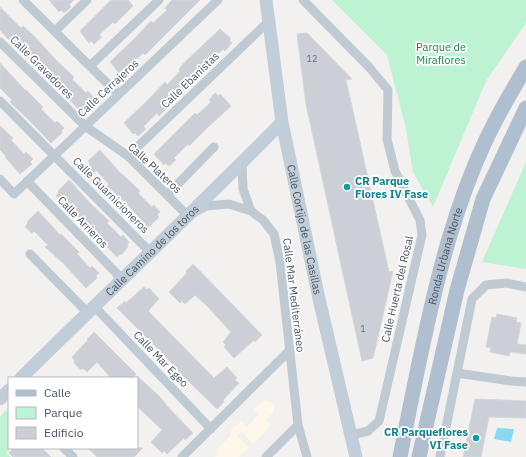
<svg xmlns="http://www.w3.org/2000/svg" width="526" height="457" viewBox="0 0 526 457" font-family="'IBM Plex Sans',sans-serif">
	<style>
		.commercial { fill: #fdf8ea }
		.green { fill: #bdf2d3 }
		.water { fill: #88d9f1 }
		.building { fill: #cccfd5; stroke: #d4d6dc }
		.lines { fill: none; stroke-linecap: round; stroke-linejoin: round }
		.street { stroke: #c0cad3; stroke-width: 9 }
		.secondary { stroke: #c2cdda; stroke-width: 13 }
		.primary { stroke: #afbfd0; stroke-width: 15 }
		.culture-dot { fill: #0f9aa8; stroke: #fff; stroke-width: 1.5 }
		.labels { text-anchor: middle; stroke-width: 3.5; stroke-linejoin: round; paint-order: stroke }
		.number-label { font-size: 9px; fill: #68727c }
		.park-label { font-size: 11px; fill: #12864e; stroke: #fff }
		.street-label { font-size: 11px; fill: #47535f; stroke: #fff }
		.culture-label { font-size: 11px; font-weight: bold; fill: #0d838f; stroke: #fff; text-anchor: start }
	</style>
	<rect width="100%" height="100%" fill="#f3f0f0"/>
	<path class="commercial" d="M264,400L271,401L274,406V412L266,420L271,425L253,444L242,432L237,436L249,448L239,457H215L218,454L215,451L231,435V430L241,421L247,427L259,414L254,409Z"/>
	<path class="green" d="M332,0H526V23L486,81L433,207L413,172L406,129L387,55Z
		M526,162V269L482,262Z
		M6,410L9,414V448H10L6,453L11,457H0V417Z"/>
	<path class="water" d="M497,428L514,429L511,442L494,439Z"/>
	<path class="building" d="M49,0H74L69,5L71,7L64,13L61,10L59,12Z
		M111,0H128L133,6L115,24L113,22L99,35L102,37L94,44L91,41L89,43L80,31Z
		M172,0H200L145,55L143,53L129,66L132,68L124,75L121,72L119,73L110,62L133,40L151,21L153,23L167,10L165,8Z
		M0,7L21,28L23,26L34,36L56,60L74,77L72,79L86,93L88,91L94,98L91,101L93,103L86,111L82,113L60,89L41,72L43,70L30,56L28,59L22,54L0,30Z
		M220,29L231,39L229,41L232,43L225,51L223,49L209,62L211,64L201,75L193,81L159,116L157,113L143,127L146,129L138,136L135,133L133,134L124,123L147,101L165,82L167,85L180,71L179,69L185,62Z
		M307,33L352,79L346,80L389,272L393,271L373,358L362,361L306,104L297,34Z
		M0,63L25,90H26L43,107L41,109L55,123L57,121L64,128L61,131L62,133L51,143L29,120L10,102L12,100L0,88Z
		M215,93L219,96L220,94L231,106L207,128L189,146L188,144L174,158L176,160L169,166L165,163L164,165L154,154L195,113L197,115L211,102L209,100Z
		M0,126L13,138L11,140L24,154L26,152L33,159L30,162L32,164L20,174L5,157L6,156L0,150Z
		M100,150L121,174H122L140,191L138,193L152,207L154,205L160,212L157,215L159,217L151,225L148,227L126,203L107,186L109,184L96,170L94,173L87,166L90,163L88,161Z
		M69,180L91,204L109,221L107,223L121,237L123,235L129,242L127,245L128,247L121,255L120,254L117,257L76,216L78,214L65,200L63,202L56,196L59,192L58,191Z
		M38,211L60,235L61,234L79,252L77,254L90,268L92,266L99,273L96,276L97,278L86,288L64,264L45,247L48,245L34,231L32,233L25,227L28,223L27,222Z
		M193,264L262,335L255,342L254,340L234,358L224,347L226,345L223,342L231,332L207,306L195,295L185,304L182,301L180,303L169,292L187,273L186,271Z
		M144,287L147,290L149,288L159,299L148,311L214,378L227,367L237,378L235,380L239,383L223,400L224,402L217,409L179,372L167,358L117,308L125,301L126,303Z
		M497,314L517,318L516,322L521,323L517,344L526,345V354L510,352L509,356L490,352L491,348L486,347L492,317L496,318Z
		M94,332L136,374L133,378H111L97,362L87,372L83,368L81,370L74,363L75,361L72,357L88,340L87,339Z
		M137,376L159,396L166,404H165L193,433L185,440L184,438L167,454L164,451L162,453L151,442L162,430L137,406Z
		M475,399L526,401V418L489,417L481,457H463Z
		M13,448H42L51,457H13L9,453Z
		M88,448H143L134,457H97Z"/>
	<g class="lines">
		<path class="street" d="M23,0L118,94
			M303,0L369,67L388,90L387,139L395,171L420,220L422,235L379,421L368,431L351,435
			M55,31L87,0
			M0,42L85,126L128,156L188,216L206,206L229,204L251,211L263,220L274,234L280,262L298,425L307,457
			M90,66L159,0
			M0,101L150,252
			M128,156L269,21
			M242,163L243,189L251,211
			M0,179L14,194L218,0
			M27,181L122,279
			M167,195L214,147
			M30,254L87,312
			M94,306L211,429
			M457,373L511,381L526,382
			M64,448L73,457
			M182,457L289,351
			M266,457L298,425
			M440,457L472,299L486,285L506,283L526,287"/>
		<g class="secondary">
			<path id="s1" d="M266,0L282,122L319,299L356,457"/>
			<path id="s2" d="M21,378C108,292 197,209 282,122"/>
			<path d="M0,399L9,390"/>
		</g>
		<g class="primary">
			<path id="s3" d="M400,457C408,416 416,376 425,335C439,270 456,205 484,144C496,118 511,92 526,67"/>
			<path d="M419,457L457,290L483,199L526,108"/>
		</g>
	</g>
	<g class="culture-dot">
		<circle cx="347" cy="187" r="4"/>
		<circle cx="476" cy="438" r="4"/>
	</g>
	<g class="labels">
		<g class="number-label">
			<text x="312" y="62">12</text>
			<text x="363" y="332">1</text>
		</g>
		<g class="park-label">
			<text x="441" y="51">Parque de<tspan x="441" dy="13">Miraflores</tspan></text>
		</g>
		<g class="street-label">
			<text transform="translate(42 67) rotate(45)" y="4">Calle Gravadores</text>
			<text transform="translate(190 80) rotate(-44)" y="4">Calle Ebanistas</text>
			<text transform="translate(108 88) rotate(-43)" y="4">Calle Cerrajeros</text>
			<text transform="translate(155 168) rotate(43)" y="4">Calle Plateros</text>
			<text transform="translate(111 195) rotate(45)" y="4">Calle Guarnicioneros</text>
			<text transform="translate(83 222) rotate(46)" y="4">Calle Arrieros</text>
			<text dy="4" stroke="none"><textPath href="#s1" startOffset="233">Calle Cortijo de las Casillas</textPath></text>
			<text dy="4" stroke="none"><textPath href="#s2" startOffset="183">Calle Camino de los toros</textPath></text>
			<text dy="4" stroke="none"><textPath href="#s3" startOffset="206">Ronda Urbana Norte</textPath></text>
			<text transform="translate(397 289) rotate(-77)" y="4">Calle Huerta del Rosal</text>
			<text transform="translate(294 295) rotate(83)" y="4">Calle Mar Mediterráneo</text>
			<text transform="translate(161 359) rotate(46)" y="4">Calle Mar Egeo</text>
		</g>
		<g class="culture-label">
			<text x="355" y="185">CR Parque<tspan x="355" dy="13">Flores IV Fase</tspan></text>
			<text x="468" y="436" text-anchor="end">CR Parqueflores<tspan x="468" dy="13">VI Fase</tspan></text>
		</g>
	</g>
	<rect x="8" y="377" width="130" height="72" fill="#ffffff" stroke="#b5babf"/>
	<rect x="16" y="390" width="20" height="6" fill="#afbfd0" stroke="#b5babf"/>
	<text x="44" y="397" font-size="12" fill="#47535f">Calle</text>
	<rect x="16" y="407" width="20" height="12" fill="#bdf2d3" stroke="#b5babf"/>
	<text x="44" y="417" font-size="12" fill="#47535f">Parque</text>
	<rect x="16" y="427" width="20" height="12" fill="#cccfd5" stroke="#b5babf"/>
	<text x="44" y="437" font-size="12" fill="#47535f">Edificio</text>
</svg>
